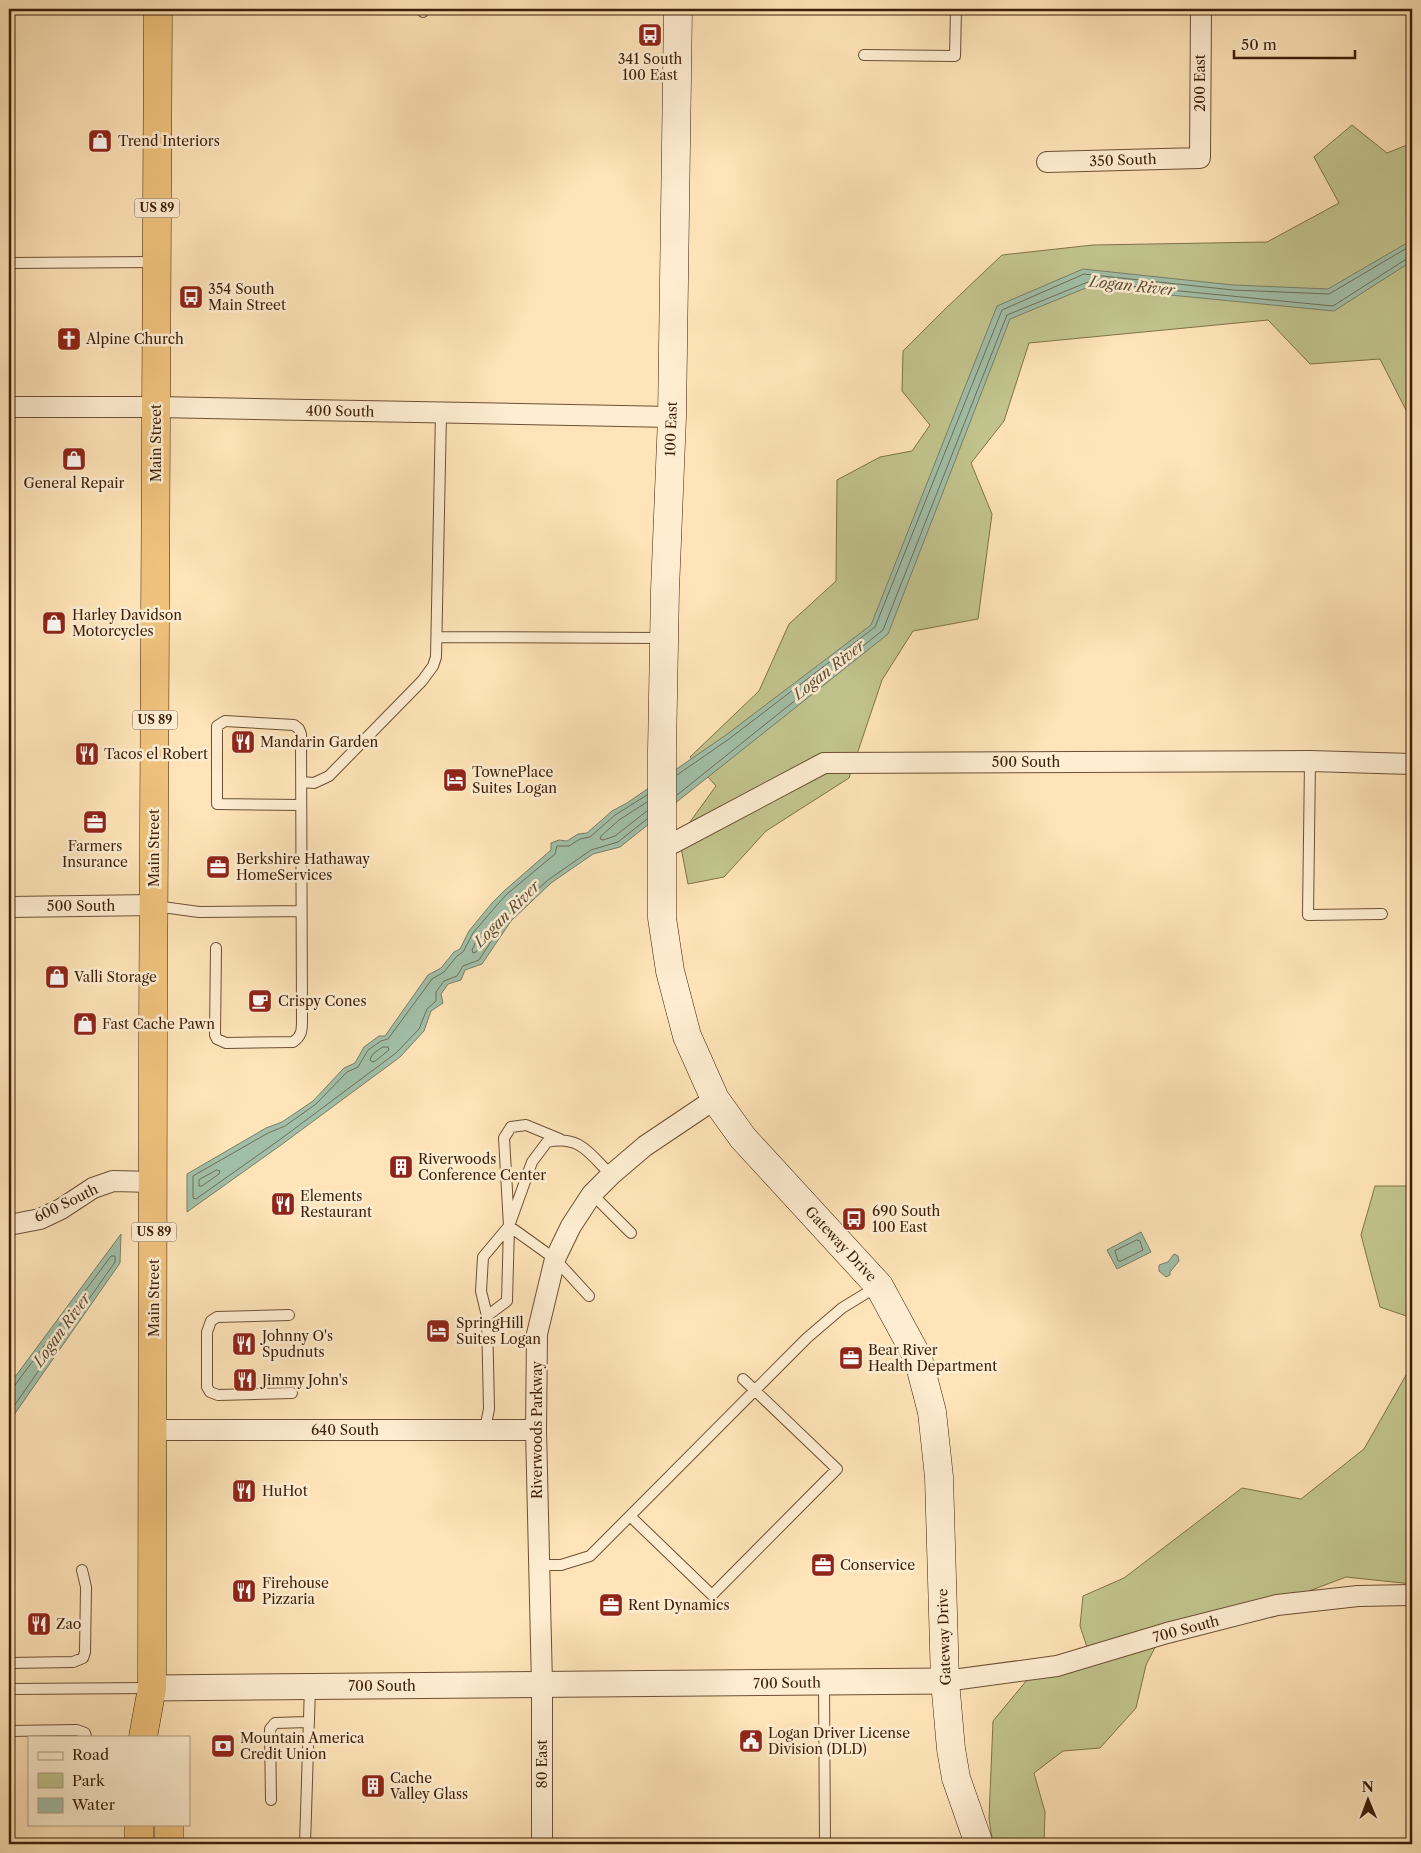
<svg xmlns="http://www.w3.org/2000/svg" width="1421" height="1853" font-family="'Libre Caslon Text',serif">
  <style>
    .green { fill: #c2c48e; stroke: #80724b }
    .water { fill: #a1bfa8; stroke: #797f68 }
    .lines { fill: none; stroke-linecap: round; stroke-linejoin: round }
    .shore { stroke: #6f6f58; stroke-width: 1 }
    .service-casing { stroke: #6d5034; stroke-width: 12 }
    .minor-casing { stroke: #6d5034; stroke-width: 22 }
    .tertiary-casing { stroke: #6d5034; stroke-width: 27 }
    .secondary-casing { stroke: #3d1f08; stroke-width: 29 }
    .trunk-casing { stroke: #3d1f08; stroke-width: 29 }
    .service { stroke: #feedd1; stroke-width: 10 }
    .minor { stroke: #feedd1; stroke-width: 20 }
    .tertiary { stroke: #feedd1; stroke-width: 25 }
    .secondary { stroke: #feedd1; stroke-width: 28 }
    .trunk { stroke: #efc27c; stroke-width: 28 }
    .labels { text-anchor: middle; stroke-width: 5; stroke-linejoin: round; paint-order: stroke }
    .shield { fill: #feedd1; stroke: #775d44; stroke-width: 1 }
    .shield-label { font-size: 12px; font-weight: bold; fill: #3d1f08 }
    .poi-label { font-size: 14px; fill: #3d1f08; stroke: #feedd1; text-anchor: start }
    .street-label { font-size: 14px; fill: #3d1f08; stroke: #feedd1 }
    .water-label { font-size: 15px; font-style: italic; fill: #5b4f38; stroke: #feedd1 }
  </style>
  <rect width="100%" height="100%" fill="#fee4b8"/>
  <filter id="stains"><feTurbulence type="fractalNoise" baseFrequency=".004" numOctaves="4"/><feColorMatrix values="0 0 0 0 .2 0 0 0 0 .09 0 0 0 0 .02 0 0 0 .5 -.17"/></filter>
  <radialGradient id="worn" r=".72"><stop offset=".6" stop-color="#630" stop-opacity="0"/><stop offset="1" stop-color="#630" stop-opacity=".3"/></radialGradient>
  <!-- green -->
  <path class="green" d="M1352 125 1387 153 1412 143V415L1408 414 1380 359 1310 364 1268 320 1029 343 1004 421 971 463 992 514 978 619 913 631 882 680 849 778 766 831 724 877 688 884 679 837 716 786 690 757 759 691 789 624 836 581 837 480 880 457 912 451 930 425 902 391 903 351 943 311 1002 255 1093 245 1267 242 1339 203 1314 157Z
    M1375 1186H1412V1318L1380 1307 1361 1235Z
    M1412 1355V1584L1346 1577 1246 1615 1167 1624 1146 1665 1136 1708 1100 1748 1063 1751 1034 1773 1045 1812 1044 1844H993L989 1819 993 1721 1032 1674 1089 1653 1080 1626 1083 1596 1124 1578 1242 1488 1301 1499 1364 1449 1409 1370Z"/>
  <!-- water -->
  <path class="water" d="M1412 240V261L1334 311 1088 287 1010 319 888 634 620 847 593 854 551 883 511 921 482 964 465 970 461 980 448 984 441 994 443 1003 431 1011 424 1031 400 1057 281 1145 187 1212V1174L266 1128 282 1122 313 1101 344 1068 355 1063 364 1047 379 1036H385L428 975 441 968 454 952 460 949 469 931 492 903 504 891 551 850V843L559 840 567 841 578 834 587 833 612 811 627 803 726 735 871 625 997 306 1083 269 1233 285 1328 289Z
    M1141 1232 1151 1252 1117 1269 1107 1250Z
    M121 1234 120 1263 9 1422V1385Z
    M1174 1254 1178 1256 1179 1261 1170 1272V1275L1166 1277 1159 1271V1265L1168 1262Z"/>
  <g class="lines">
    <!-- shore -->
    <path class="shore" d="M677 775 729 739 875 627 1002 310 1084 274 1233 290 1329 294 1412 245
      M647 795 615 815 590 837 580 839 569 846H557L555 854 507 894 496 906 473 933 463 952 457 956 444 972 432 979 388 1039 381 1041 368 1050 358 1067 347 1072 316 1104 285 1126 268 1133 193 1176V1198L196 1199 278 1141 396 1053 419 1029 427 1009 436 1001V992L444 981 457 976 463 966 479 960 507 917 548 880 591 850 618 842 647 819
      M677 795 883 630 1007 315 1088 282 1333 306 1408 258 1412 257
      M647 802 619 820 601 836 600 839 603 840 615 836 647 811
      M486 929 489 930V933L476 952 473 953 472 950 478 937Z
      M383 1047H388L389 1050 374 1062 371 1061 370 1059 373 1054Z
      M217 1170 220 1171 219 1174 202 1186H199V1180Z
      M1137 1240 1140 1241 1143 1250 1121 1261H1118L1115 1251Z
      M9 1387 15 1385 111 1256H115V1262L9 1413"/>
    <defs>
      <path id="service" d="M423 9V12
        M864 55 955 56 956 9
        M9 263 156 262
        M437 637 663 638
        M1310 761 1308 915 1382 914
        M302 782 314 783 329 776 422 681 433 666 436 657 441 413
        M155 906 199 912 301 911
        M216 948 215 1035 217 1039 226 1043 293 1042C302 1036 302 1030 302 1020L301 734 299 729 294 725 225 721 217 726V804L301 805
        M592 1194 631 1233
        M509 1226 555 1259 589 1296
        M289 1315 217 1317 211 1321 207 1332V1387L210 1392 218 1395 292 1393
        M487 1316 481 1291 483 1257 509 1226 504 1138 511 1127 526 1125 560 1139
        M485 1429 489 1409 487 1316 507 1301 509 1226 532 1162 547 1142C580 1135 589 1153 611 1175
        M630 1516 712 1595 837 1469 743 1379
        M538 1565H561L590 1556 807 1338 842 1308 878 1286
        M9 1663 73 1662 83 1658 85 1652 86 1587 82 1570
        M824 1682 825 1844
        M9 1689 151 1688
        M9 1731 77 1730 85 1733 86 1737
        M271 1800 270 1729 275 1723 308 1722
        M305 1844 310 1687"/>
      <path id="minor" d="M1047 162 1200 158 1201 9
        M9 407H157L672 417
        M662 849 824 763 1310 761 1412 764
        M9 907 154 905
        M9 1225 40 1219 61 1209 93 1188 113 1181 154 1182
        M154 1430H536
        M945 1681 1057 1666 1167 1633 1277 1605 1358 1596 1412 1595
        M542 1844V1685L536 1430 537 1334 555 1259 571 1226 592 1194 611 1175 645 1146 715 1099"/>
      <path id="tertiary" d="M152 1688 945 1681"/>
      <path id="secondary" d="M678 9 672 417 665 590 662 751V918L670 971 687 1036 715 1099 743 1138 879 1286 918 1358 932 1412 939 1477 945 1681 951 1749 956 1778 979 1844"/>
      <path id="trunk" d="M143 1737 152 1688 153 1033 158 9
        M139 1824V1844
        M169 1844V1824"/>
    </defs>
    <!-- service casing -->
    <use href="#service" class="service-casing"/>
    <!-- minor casing -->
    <use href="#minor" class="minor-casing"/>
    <!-- tertiary casing -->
    <use href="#tertiary" class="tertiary-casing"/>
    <!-- secondary casing -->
    <use href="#secondary" class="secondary-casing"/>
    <!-- trunk casing -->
    <use href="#trunk" class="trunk-casing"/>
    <!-- service -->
    <use href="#service" class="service"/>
    <!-- minor -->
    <use href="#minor" class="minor"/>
    <!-- tertiary -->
    <use href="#tertiary" class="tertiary"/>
    <!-- secondary -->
    <use href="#secondary" class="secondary"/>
    <!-- trunk -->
    <use href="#trunk" class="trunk"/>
  </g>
  <!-- icons -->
  <defs>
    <symbol id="bus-square" viewBox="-11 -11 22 22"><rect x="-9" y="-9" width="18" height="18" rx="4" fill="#8f2418" stroke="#feedd1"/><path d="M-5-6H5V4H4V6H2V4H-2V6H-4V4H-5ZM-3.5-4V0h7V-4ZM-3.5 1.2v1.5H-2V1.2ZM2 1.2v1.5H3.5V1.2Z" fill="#fff"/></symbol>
    <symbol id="shop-square" viewBox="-11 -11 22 22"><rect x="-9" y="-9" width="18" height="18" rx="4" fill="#8f2418" stroke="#feedd1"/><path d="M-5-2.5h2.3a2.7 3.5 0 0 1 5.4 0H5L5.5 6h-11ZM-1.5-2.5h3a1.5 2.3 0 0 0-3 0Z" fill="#fff"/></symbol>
    <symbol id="church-square" viewBox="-11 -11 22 22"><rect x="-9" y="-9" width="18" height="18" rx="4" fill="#8f2418" stroke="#feedd1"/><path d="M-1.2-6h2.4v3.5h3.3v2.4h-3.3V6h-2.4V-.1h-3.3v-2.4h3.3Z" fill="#fff"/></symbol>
    <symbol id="restaurant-square" viewBox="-11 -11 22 22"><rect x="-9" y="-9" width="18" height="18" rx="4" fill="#8f2418" stroke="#feedd1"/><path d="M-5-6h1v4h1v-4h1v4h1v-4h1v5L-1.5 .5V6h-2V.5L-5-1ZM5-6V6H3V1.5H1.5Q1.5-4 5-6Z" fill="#fff"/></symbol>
    <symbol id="hotel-square" viewBox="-11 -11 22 22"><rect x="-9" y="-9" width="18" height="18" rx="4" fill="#8f2418" stroke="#feedd1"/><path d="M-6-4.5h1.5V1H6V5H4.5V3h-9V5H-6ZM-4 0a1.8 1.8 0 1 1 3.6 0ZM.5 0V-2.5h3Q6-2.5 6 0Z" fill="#fff"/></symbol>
    <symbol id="office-square" viewBox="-11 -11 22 22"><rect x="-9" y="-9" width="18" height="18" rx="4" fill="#8f2418" stroke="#feedd1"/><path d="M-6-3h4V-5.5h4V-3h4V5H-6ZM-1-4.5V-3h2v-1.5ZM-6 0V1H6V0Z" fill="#fff"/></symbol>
    <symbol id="cafe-square" viewBox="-11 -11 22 22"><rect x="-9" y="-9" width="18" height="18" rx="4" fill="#8f2418" stroke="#feedd1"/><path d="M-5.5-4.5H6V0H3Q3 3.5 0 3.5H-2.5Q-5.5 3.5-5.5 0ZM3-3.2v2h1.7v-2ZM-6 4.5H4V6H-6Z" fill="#fff"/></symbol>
    <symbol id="building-square" viewBox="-11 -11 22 22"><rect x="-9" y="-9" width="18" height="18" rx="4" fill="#8f2418" stroke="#feedd1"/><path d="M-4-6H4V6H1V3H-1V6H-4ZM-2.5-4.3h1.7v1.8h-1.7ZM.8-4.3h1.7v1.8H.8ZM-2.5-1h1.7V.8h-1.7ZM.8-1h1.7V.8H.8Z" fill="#fff"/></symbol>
    <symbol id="civic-square" viewBox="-11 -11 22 22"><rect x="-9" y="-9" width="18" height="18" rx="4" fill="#8f2418" stroke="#feedd1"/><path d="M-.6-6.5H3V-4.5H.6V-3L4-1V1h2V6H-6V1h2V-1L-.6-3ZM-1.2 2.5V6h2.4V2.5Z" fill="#fff"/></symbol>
    <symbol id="bank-square" viewBox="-11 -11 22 22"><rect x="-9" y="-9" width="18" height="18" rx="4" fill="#8f2418" stroke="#feedd1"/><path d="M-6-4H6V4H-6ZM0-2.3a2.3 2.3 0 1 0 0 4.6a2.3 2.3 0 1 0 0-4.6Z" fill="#fff"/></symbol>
  </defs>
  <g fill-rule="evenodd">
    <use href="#bus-square" x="636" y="21" width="28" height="28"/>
    <use href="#shop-square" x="86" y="127" width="28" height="28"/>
    <use href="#bus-square" x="177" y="283" width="28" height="28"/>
    <use href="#church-square" x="55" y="325" width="28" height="28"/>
    <use href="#shop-square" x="60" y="445" width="28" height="28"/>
    <use href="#shop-square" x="40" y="609" width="28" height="28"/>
    <use href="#restaurant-square" x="229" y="728" width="28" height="28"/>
    <use href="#restaurant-square" x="73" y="740" width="28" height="28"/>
    <use href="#hotel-square" x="441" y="766" width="28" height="28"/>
    <use href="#office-square" x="81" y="808" width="28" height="28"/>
    <use href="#office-square" x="204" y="853" width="28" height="28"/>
    <use href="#shop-square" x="43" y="963" width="28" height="28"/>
    <use href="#cafe-square" x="246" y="987" width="28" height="28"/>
    <use href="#shop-square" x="71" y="1010" width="28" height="28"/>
    <use href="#building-square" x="387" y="1153" width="28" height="28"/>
    <use href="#restaurant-square" x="269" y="1190" width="28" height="28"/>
    <use href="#bus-square" x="840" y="1205" width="28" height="28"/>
    <use href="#hotel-square" x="424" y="1317" width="28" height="28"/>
    <use href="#restaurant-square" x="230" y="1330" width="28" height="28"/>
    <use href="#office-square" x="837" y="1344" width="28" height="28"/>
    <use href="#restaurant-square" x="231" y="1366" width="28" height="28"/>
    <use href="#restaurant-square" x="230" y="1477" width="28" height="28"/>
    <use href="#office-square" x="809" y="1551" width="28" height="28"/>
    <use href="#restaurant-square" x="230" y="1577" width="28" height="28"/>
    <use href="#office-square" x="597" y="1591" width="28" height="28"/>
    <use href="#restaurant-square" x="25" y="1610" width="28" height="28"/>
    <use href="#civic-square" x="737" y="1727" width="28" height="28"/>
    <use href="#bank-square" x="209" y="1732" width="28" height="28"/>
    <use href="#building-square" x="359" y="1772" width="28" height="28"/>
  </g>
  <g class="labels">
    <!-- shield labels -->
    <g class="shield">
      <rect x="134.5" y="198.5" width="45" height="19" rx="4"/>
      <rect x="132.5" y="710.5" width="45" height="19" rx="4"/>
      <rect x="131.5" y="1222.5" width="45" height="19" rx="4"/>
    </g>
    <g class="shield-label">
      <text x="157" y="212">US 89</text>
      <text x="155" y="724">US 89</text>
      <text x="154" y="1236">US 89</text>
    </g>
    <!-- poi labels -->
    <g class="poi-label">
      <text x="650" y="64" text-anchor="middle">341 South<tspan x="650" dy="16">100 East</tspan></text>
      <text x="118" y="146">Trend Interiors</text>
      <text x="208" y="294">354 South<tspan x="208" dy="16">Main Street</tspan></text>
      <text x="86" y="344">Alpine Church</text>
      <text x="74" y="488" text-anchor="middle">General Repair</text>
      <text x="72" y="620">Harley Davidson<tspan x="72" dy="16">Motorcycles</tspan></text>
      <text x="260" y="747">Mandarin Garden</text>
      <text x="104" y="759">Tacos el Robert</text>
      <text x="472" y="777">TownePlace<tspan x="472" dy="16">Suites Logan</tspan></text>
      <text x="95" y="851" text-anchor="middle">Farmers<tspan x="95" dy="16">Insurance</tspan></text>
      <text x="236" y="864">Berkshire Hathaway<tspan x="236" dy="16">HomeServices</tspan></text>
      <text x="74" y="982">Valli Storage</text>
      <text x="278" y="1006">Crispy Cones</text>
      <text x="102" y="1029">Fast Cache Pawn</text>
      <text x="418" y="1164">Riverwoods<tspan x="418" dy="16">Conference Center</tspan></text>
      <text x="300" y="1201">Elements<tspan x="300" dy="16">Restaurant</tspan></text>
      <text x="872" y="1216">690 South<tspan x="872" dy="16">100 East</tspan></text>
      <text x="456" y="1328">SpringHill<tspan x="456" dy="16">Suites Logan</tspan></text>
      <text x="262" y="1341">Johnny O's<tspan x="262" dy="16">Spudnuts</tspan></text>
      <text x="868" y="1355">Bear River<tspan x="868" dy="16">Health Department</tspan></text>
      <text x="262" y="1385">Jimmy John's</text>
      <text x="262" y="1496">HuHot</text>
      <text x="840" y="1570">Conservice</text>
      <text x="262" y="1588">Firehouse<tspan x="262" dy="16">Pizzaria</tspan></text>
      <text x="628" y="1610">Rent Dynamics</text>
      <text x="56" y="1629">Zao</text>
      <text x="768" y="1738">Logan Driver License<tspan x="768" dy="16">Division (DLD)</tspan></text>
      <text x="240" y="1743">Mountain America<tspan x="240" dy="16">Credit Union</tspan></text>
      <text x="390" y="1783">Cache<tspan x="390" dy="16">Valley Glass</tspan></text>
    </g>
    <!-- street labels -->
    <g class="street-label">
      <text transform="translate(1200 83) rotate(-90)" y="5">200 East</text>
      <text transform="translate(1123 160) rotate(-2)" y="5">350 South</text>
      <text transform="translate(340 411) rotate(1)" y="5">400 South</text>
      <text transform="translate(671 429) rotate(-88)" y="5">100 East</text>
      <text transform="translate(156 443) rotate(-90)" y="5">Main Street</text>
      <text x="1026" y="767">500 South</text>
      <text transform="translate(154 848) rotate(-90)" y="5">Main Street</text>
      <text x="81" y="911">500 South</text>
      <text transform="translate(66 1203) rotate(-26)" y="5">600 South</text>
      <text transform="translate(841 1244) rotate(47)" y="5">Gateway Drive</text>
      <text transform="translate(154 1298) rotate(-90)" y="5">Main Street</text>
      <text x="345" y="1435">640 South</text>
      <text transform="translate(537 1430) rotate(-90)" y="5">Riverwoods Parkway</text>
      <text transform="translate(1186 1629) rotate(-15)" y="5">700 South</text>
      <text transform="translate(944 1637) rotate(-92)" y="5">Gateway Drive</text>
      <text transform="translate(787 1683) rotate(-1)" y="5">700 South</text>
      <text x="382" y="1691">700 South</text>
      <text transform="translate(542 1764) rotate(-90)" y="5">80 East</text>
    </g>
    <!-- water labels -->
    <g class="water-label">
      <text transform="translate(1132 286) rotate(6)" y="5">Logan River</text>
      <text transform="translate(829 670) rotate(-38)" y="5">Logan River</text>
      <text transform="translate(507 914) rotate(-45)" y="5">Logan River</text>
      <text transform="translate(62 1330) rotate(-54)" y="5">Logan River</text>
    </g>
  </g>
  <!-- margin -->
  <rect width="1421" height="1853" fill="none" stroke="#fee4b8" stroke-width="30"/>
  <rect x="10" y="10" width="1401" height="1833" fill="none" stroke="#3d1f08" stroke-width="2.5"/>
  <rect x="15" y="15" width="1391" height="1823" fill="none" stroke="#3d1f08"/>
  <!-- legend -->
  <rect x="28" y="1736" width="162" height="90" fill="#feedd1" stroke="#b19b81"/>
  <rect x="38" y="1752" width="25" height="8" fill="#feedd1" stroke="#b19b81"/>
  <text x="72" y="1760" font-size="15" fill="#3d1f08">Road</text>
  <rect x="38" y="1773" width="25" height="15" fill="#c2c48e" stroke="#b19b81"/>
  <text x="72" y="1786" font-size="15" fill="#3d1f08">Park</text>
  <rect x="38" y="1798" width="25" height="15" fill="#a1bfa8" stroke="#b19b81"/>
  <text x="72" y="1810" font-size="15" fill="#3d1f08">Water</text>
  <!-- north arrow -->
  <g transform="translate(1368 1800) rotate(359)" stroke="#feedd1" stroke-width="4" paint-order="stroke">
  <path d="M0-4L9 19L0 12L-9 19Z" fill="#3d1f08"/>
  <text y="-8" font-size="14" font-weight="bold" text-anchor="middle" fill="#3d1f08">N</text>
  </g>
  <!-- scale -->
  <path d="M1234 50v8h121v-8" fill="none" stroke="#3d1f08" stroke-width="2.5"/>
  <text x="1241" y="50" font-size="15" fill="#3d1f08" stroke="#feedd1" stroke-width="4" paint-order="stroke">50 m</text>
  <rect width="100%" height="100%" filter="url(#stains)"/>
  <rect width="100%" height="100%" fill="url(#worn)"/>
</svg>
